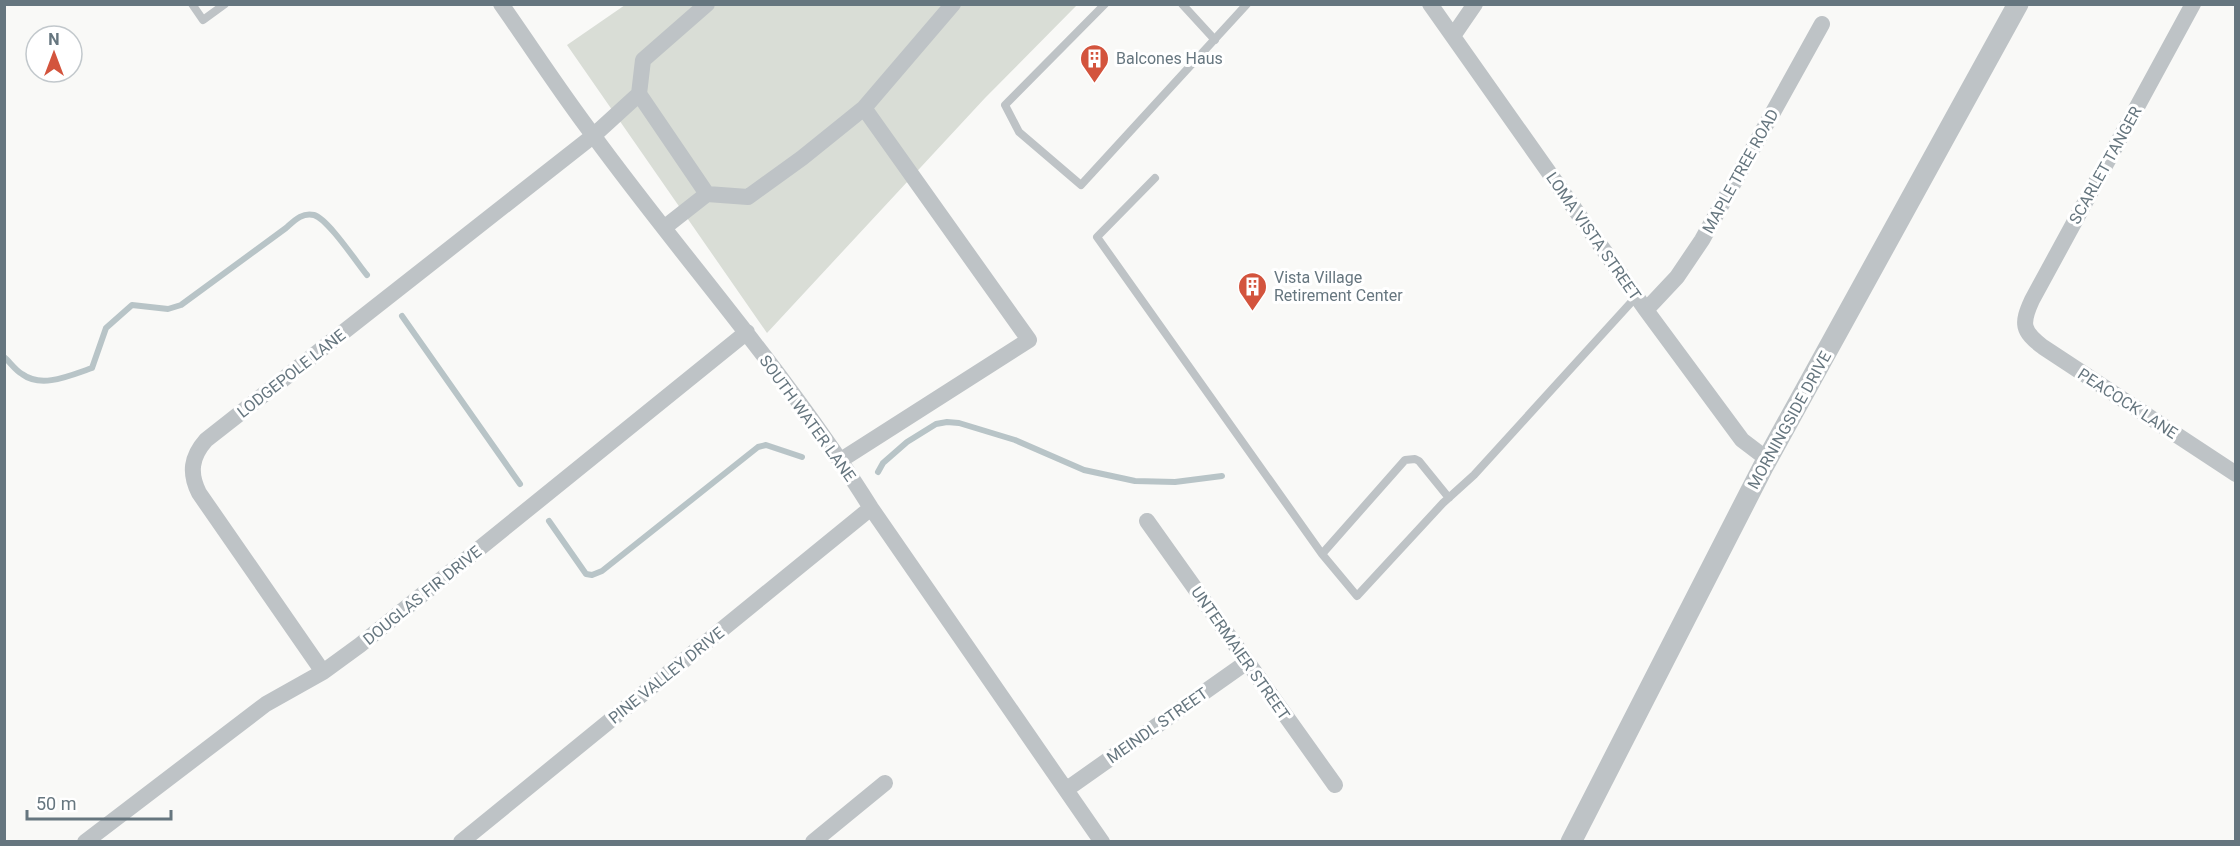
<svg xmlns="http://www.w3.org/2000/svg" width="2240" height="846" font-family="Roboto,sans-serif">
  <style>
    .green { fill: #d9ddd6 }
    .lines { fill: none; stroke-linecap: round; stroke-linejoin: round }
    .stream { stroke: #b8c4c7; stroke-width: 6 }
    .service { stroke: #bec3c6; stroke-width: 8 }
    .minor { stroke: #bec3c6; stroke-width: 16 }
    .tertiary { stroke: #bec3c6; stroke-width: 21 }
    .labels { text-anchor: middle; stroke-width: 6; stroke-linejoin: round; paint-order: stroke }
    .poi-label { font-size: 16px; fill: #66767f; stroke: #fff; text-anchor: start }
    .street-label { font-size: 16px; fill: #66767f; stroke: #fff }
  </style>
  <rect width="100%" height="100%" fill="#f9f9f7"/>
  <!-- green -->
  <path class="green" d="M625 5H1077L985 98 767 333 567 45Z"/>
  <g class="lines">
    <!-- stream -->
    <path class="stream" d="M402 316 520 484
      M4 357C10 362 15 370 22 374 42 389 71 375 92 368L106 328 132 305 168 309 181 305 286 228C294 221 302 212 314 215 328 219 357 263 367 275
      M878 472 883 463 907 442 936 424 947 422 959 423 1015 440 1084 470 1135 481 1175 482 1222 476
      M549 521 586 574 592 575 602 571 758 447 766 445 802 457"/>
    <!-- service -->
    <path class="service" d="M192 4 203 20 225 4
      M1105 4 1005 105 1019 132 1081 185 1247 4
      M1182 4 1215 40
      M1155 178 1097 237 1322 554 1357 596 1443 503 1474 475 1636 297
      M1322 554 1405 460 1415 459 1419 461 1449 498"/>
    <!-- minor -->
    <path class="minor" d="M501 4C532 48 561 93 593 135 685 261 789 376 871 508L1102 842
      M1430 4 1646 310 1742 440 1767 459
      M2193 4 2032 300C2021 324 2022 331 2043 347L2236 474
      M1453 36 1475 4
      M639 94 707 194
      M665 227 707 194 748 197 802 158 864 108 953 4
      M1646 310 1677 277 1702 240 1822 24
      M841 460 1029 340 864 108
      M1147 521 1335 785
      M323 672 199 493C189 473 191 457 206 440L593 136 639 94 643 60 707 4
      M1067 789 1247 662
      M85 842 266 704 323 672 360 645 747 332
      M461 842 871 508
      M813 842 885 783"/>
    <!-- tertiary -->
    <path class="tertiary" d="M1571 842 1763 467 2018 4"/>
  </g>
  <!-- icons -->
  <defs>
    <symbol id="building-pin" viewBox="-11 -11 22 30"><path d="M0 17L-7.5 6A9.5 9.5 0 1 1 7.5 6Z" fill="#d3543d" stroke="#fff"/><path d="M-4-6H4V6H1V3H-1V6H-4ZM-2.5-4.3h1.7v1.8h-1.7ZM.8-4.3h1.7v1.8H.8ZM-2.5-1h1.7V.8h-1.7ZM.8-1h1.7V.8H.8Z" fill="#fff"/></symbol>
  </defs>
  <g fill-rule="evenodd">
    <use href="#building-pin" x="1078" y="42" width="33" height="45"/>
    <use href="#building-pin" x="1236" y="270" width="33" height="45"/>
  </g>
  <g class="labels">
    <!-- poi labels -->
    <g class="poi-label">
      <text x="1116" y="64">Balcones Haus</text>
      <text x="1274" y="283">Vista Village<tspan x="1274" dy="18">Retirement Center</tspan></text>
    </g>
    <!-- street labels -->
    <g class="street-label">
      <text transform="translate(2105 165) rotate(-61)" y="6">SCARLET TANGER</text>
      <text transform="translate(1740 171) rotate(-61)" y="6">MAPLE TREE ROAD</text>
      <text transform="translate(1594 236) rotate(55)" y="6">LOMA VISTA STREET</text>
      <text transform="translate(291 373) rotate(-38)" y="6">LODGEPOLE LANE</text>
      <text transform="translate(2128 403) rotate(33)" y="6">PEACOCK LANE</text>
      <text transform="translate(808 418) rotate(54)" y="6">SOUTH WATER LANE</text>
      <text transform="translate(1789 420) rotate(-61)" y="6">MORNINGSIDE DRIVE</text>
      <text transform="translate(422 595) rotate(-39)" y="6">DOUGLAS FIR DRIVE</text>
      <text transform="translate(1241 653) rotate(55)" y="6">UNTERMAIER STREET</text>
      <text transform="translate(666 675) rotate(-39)" y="6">PINE VALLEY DRIVE</text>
      <text transform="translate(1157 725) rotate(-35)" y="6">MEINDL STREET</text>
    </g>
  </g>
  <!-- border -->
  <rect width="2240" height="846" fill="none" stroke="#66767f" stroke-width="12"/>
  <!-- north arrow -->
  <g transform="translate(54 54)"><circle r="28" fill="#ffffff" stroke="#c2c8cc" stroke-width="1.5"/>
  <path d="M0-4.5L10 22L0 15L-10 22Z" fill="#d3543d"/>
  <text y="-9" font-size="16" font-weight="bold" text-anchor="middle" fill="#66767f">N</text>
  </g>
  <!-- scale -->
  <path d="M27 810v9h144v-9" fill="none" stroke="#66767f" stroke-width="3"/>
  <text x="36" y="810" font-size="18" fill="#66767f" stroke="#ffffff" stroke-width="4.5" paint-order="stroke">50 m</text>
</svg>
